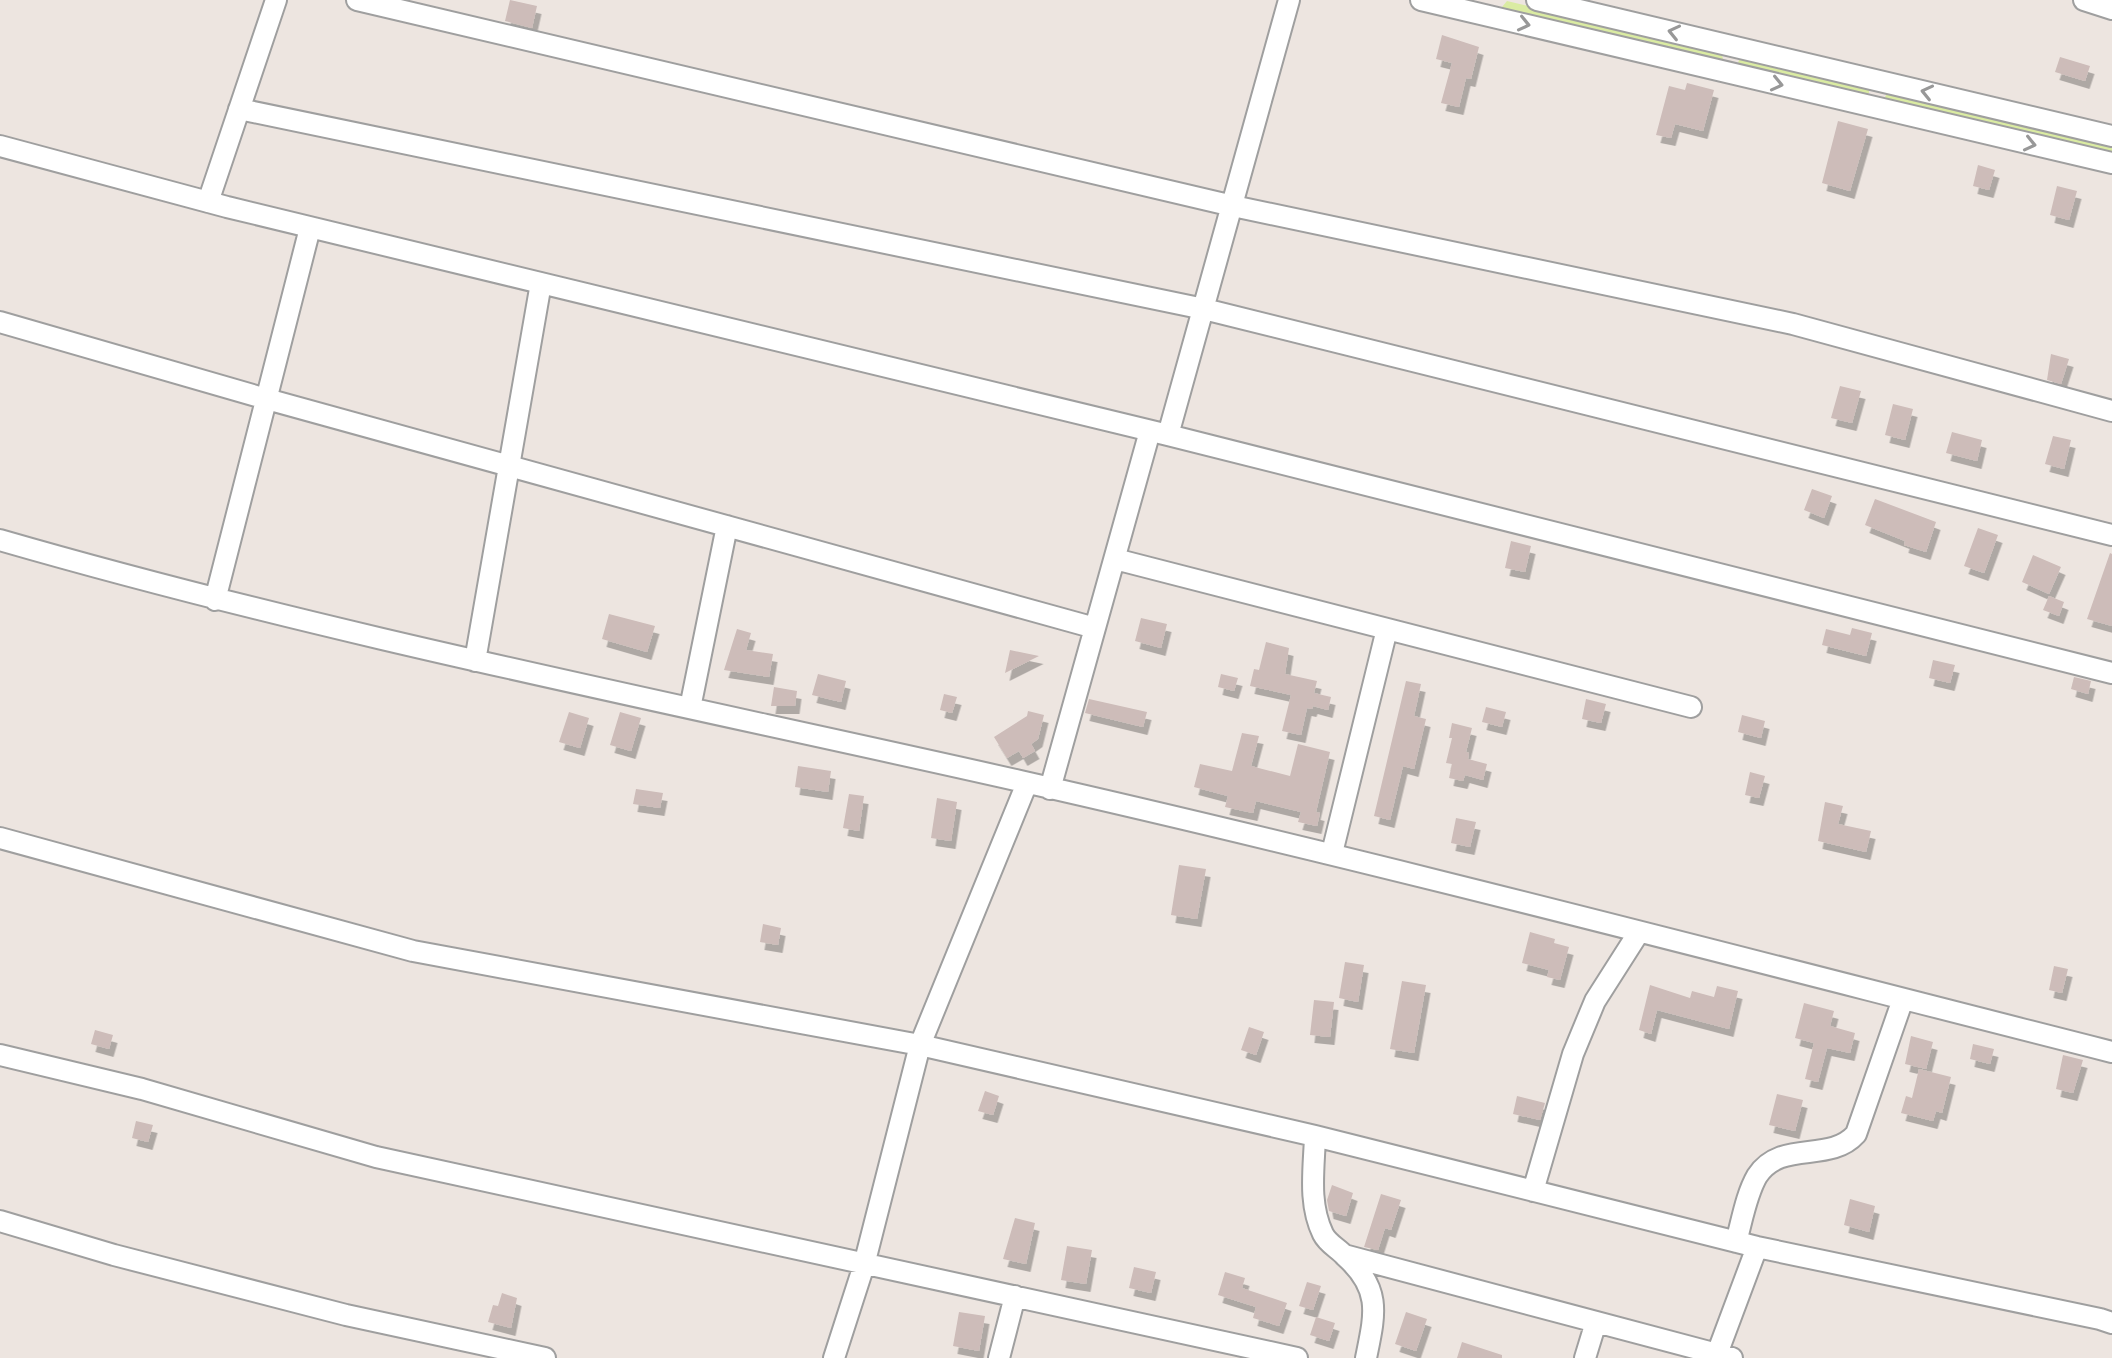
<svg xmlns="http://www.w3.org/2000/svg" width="2112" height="1358" font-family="Roboto,sans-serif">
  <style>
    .grass { fill: #daeba2 }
    .building { fill: #cdbcb9; filter: url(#shadow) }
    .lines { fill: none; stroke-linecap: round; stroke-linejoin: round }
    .minor-casing { stroke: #9f9f9f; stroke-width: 24 }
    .minor { stroke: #fff; stroke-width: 20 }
    .oneway { stroke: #989898 }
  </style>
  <defs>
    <filter id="shadow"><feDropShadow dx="4.5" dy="8" stdDeviation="0" flood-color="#0004"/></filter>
  </defs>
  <rect width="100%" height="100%" fill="#ede5e0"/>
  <!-- grass -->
  <path class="grass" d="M1507 1 1721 52 1723 59 1719 61 1506 10 1502 7Z
    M1740 57 1869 88V93L1865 95 1741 66 1738 63Z
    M1888 92 2112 144V153L1888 100 1885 97Z"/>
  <!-- building -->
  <path class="building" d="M510 0 537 6 532 28 505 21Z
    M1442 35 1479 47 1471 79 1466 78 1459 107 1441 103 1452 63 1436 59Z
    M2060 57 2090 66 2085 81 2055 72Z
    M1687 83 1714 90 1703 131 1675 124 1671 138 1656 135 1669 86 1685 90Z
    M1838 121 1868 129 1850 191 1822 183Z
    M1978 165 1995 170 1989 190 1973 186Z
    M2057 186 2077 191 2069 220 2050 215Z
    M2051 354 2069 359 2061 384 2047 380Z
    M1840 386 1861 391 1852 423 1831 418Z
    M1893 404 1913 409 1905 440 1885 435Z
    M1952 432 1982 440 1977 461 1946 453Z
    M2053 436 2071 440 2064 469 2045 464Z
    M1812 489 1832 496 1824 518 1804 510Z
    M1875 499 1936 522 1926 552 1904 545 1905 541 1865 525Z
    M1978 528 1998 535 1984 573 1964 566Z
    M1511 541 1531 546 1525 572 1505 568Z
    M2110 553 2112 554V626L2087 619Z
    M2033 555 2061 567 2049 594 2022 582Z
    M2049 596 2064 602 2059 616 2043 610Z
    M609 614 655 626 647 652 602 639Z
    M1141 618 1167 624 1161 648 1135 641Z
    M1852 628 1872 633 1866 656 1822 645 1826 629 1850 635Z
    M737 629 751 633 746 650 773 654 769 677 724 670Z
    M1266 642 1289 648 1285 674 1317 681 1314 693 1331 697 1328 710 1313 706 1312 709 1307 708 1301 735 1282 731 1291 695 1250 686 1254 669 1259 670Z
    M1010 650 1039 656 1005 673Z
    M1933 660 1955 665 1950 683 1929 678Z
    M818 674 846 681 841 702 812 695Z
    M1221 674 1238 678 1234 691 1218 687Z
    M2074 677 2091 681 2088 694 2071 689Z
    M1406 681 1421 684 1414 716 1426 719 1414 769 1403 766 1390 820 1374 816Z
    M774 687 797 691 795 706H771Z
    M944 694 957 697 952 713 940 710Z
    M1089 699 1147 712 1143 727 1085 713Z
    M1586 699 1606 704 1601 723 1582 719Z
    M1486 707 1506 712 1502 727 1482 722Z
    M1028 711 1044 715 1038 739 1031 744 1035 751 1023 758 1019 751 1007 758 994 737 1027 716Z
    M569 712 589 718 580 748 559 742Z
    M620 712 641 718 631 751 610 745Z
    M1742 715 1765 721 1761 738 1738 732Z
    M1452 723 1472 728 1466 752 1469 753 1468 759 1487 764 1483 780 1465 775 1463 781 1449 778 1452 764 1446 763 1452 738H1449Z
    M1242 733 1259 736 1251 766 1290 776 1298 744 1330 752 1316 812 1320 813 1317 826 1298 822 1301 812 1256 801 1253 813 1225 807 1228 796 1194 787 1200 764 1232 771Z
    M798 766 831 771 828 792 795 787Z
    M1750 772 1765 776 1759 798 1745 795Z
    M636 789 663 793 660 808 633 804Z
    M849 794 864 796 859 831 843 828Z
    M937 798 957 802 951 841 931 838Z
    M1825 802 1843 806 1838 824 1871 831 1866 852 1818 841Z
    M1456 818 1476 822 1470 847 1451 843Z
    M1179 865 1206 869 1197 919 1171 915Z
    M763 924 781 928 778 945 760 942Z
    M1530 932 1555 939 1554 943 1569 947 1560 980 1547 977 1549 970 1522 963Z
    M1345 962 1364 965 1358 1002 1339 998Z
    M2054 966 2068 969 2062 993 2049 990Z
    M1402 981 1426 985 1414 1053 1390 1049Z
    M1650 985 1690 998 1692 991 1714 997 1717 986 1738 991 1729 1029 1657 1010 1651 1034 1639 1030Z
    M1314 1000 1334 1002 1330 1037 1310 1035Z
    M1804 1003 1834 1011 1830 1026 1855 1033 1850 1053 1827 1048 1818 1082 1805 1079 1814 1043 1795 1038Z
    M1249 1027 1264 1032 1256 1055 1241 1050Z
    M95 1030 113 1035 109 1049 91 1044Z
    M1911 1036 1933 1042 1926 1069 1905 1064Z
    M1973 1044 1994 1049 1990 1064 1970 1059Z
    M2063 1055 2083 1060 2073 1093 2056 1089Z
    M1919 1069 1951 1077 1942 1113 1936 1111 1933 1121 1901 1113 1906 1096 1912 1098Z
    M985 1091 999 1096 993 1115 978 1111Z
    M1777 1094 1803 1100 1795 1131 1769 1125Z
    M1517 1096 1545 1103 1540 1120 1513 1114Z
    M136 1121 153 1125 148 1142 132 1138Z
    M1332 1185 1353 1193 1346 1216 1329 1211 1327 1200Z
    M1381 1194 1401 1200 1391 1230 1385 1228 1378 1250 1364 1247Z
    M1850 1199 1875 1206 1869 1232 1844 1225Z
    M1015 1218 1035 1223 1026 1264 1003 1259Z
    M1067 1246 1092 1250 1086 1284 1061 1280Z
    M1134 1267 1156 1272 1151 1293 1129 1288Z
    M1225 1272 1245 1278 1242 1288 1287 1303 1279 1326 1253 1318 1256 1307 1218 1295Z
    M1307 1282 1321 1286 1313 1310 1299 1306Z
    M502 1293 517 1298 511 1328 488 1322 493 1305 498 1306Z
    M959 1312 985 1316 979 1351 953 1346Z
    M1406 1312 1427 1319 1416 1351 1395 1344Z
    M1316 1317 1335 1323 1329 1341 1310 1335Z
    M1462 1342 1502 1355V1358H1457Z"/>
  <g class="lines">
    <defs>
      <path id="minor" d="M357 0 1233 206 1793 324 2112 411
        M1421 0 2112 163
        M1537 0 2112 136
        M2084 0 2112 9
        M239 109 1204 309 2112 535
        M0 146 227 207 1168 435 2112 673
        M208 202 276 0
        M0 322 256 396 1095 628
        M1168 435 1289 0
        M0 540C336 637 679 704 1020 781 1386 864 1749 960 2112 1052
        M1115 559 1691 707
        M215 600 310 228
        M475 661 541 283
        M690 708 727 526
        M1050 789 1150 431
        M0 838 413 951 920 1045 1315 1136 1757 1247 2100 1319 2112 1323
        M1332 853 1387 629
        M0 1055 142 1089 376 1157 1297 1358
        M1315 1136C1314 1169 1308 1203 1323 1234 1328 1244 1338 1248 1345 1256 1382 1289 1375 1314 1366 1358
        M1533 1191 1573 1054 1595 1001 1639 932
        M0 1221 114 1255 346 1315 545 1358
        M1736 1242C1742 1221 1746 1195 1757 1176 1781 1139 1829 1164 1856 1134L1903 999
        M1344 1255 1732 1358
        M1717 1354 1757 1247
        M834 1358 864 1265 920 1045 1027 783
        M999 1358 1015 1296
        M1585 1358 1596 1322"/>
    </defs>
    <!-- minor casing -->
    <use href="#minor" class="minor-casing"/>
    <!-- minor -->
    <use href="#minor" class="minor"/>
  </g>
  <!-- one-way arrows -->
  <defs><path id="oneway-chevron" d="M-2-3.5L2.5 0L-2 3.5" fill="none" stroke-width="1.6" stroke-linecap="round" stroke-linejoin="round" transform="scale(2)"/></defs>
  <g class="oneway">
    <use href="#oneway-chevron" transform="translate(1524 24) rotate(13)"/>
    <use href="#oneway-chevron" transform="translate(1674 32) rotate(-167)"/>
    <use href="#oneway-chevron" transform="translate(1777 84) rotate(13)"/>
    <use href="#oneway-chevron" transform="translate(1927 92) rotate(-167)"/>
    <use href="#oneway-chevron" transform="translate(2030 144) rotate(13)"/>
  </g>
</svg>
